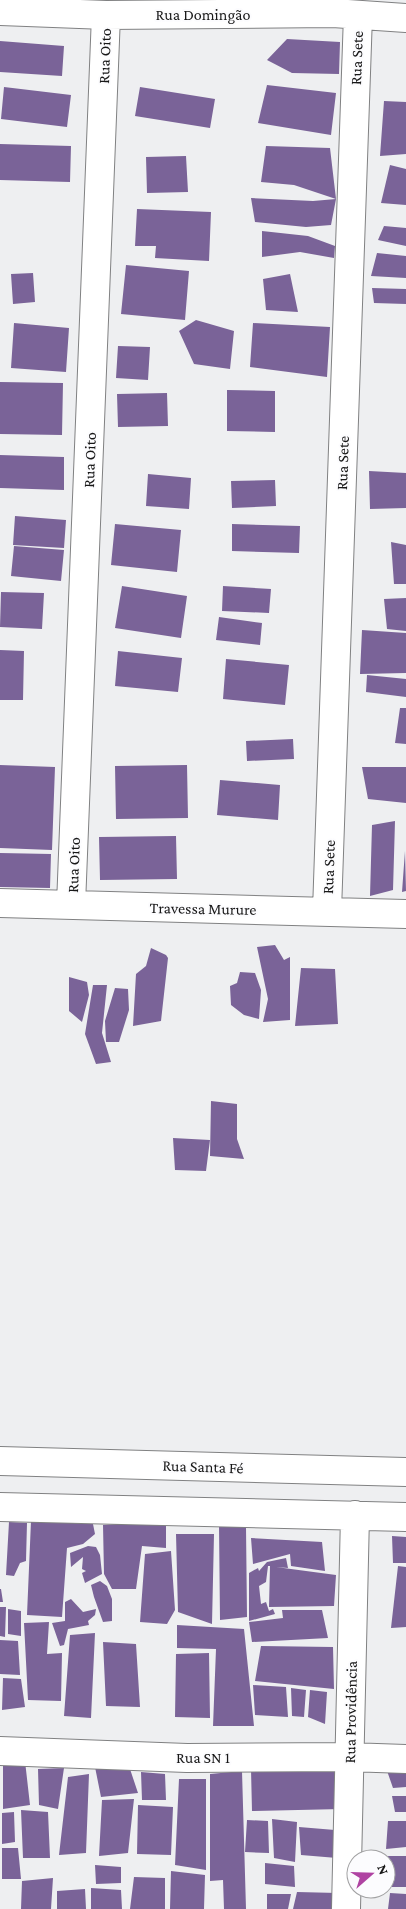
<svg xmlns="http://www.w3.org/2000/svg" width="406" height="1909" font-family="'Crimson Pro',serif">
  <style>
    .building { fill: #7a6398 }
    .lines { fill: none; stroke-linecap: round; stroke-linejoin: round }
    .minor-casing { stroke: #808182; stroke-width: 30 }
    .minor { stroke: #fff; stroke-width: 28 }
    .labels { text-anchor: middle; stroke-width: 4; stroke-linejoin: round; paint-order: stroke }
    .street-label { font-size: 16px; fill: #181818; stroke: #fcfcfe }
  </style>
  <rect width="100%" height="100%" fill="#eeeff1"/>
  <!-- building -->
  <path class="building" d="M287 39 340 42 339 74 292 73 267 60Z
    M0 41 64 46 62 76 0 72Z
    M267 85 336 93 331 135 258 123Z
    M4 87 71 95 67 127 1 119Z
    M140 87 215 99 210 128 135 116Z
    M384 101 406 102V154L380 156Z
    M0 144 71 146 70 182 0 180Z
    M266 146 330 148 336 199 294 185 261 182Z
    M186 156 188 192 147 193 146 157Z
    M390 165 406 169V205L381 203Z
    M251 198 313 201 336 199 331 225 306 227 255 222Z
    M137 209 211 212 209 261 155 258 156 246H135Z
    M384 226 406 228V246L378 240Z
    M262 231 308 236 335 246 334 258 300 252 262 257Z
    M377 253 406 256V278L371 276Z
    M126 265 189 271 185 320 121 314Z
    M33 273 35 302 13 304 11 274Z
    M290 274 298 312 266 310 263 279Z
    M372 288 406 289V304L374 303Z
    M196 320 234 331 230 369 194 364 179 331Z
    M14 323 69 328 66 372 11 368Z
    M253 323 330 327 327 377 250 367Z
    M118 346 150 347 148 380 116 378Z
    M0 382 63 383 62 435 0 434Z
    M227 390 275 391V432L227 431Z
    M167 393 168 426 118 427 117 394Z
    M0 455 64 457V490L0 488Z
    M369 471 406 473V508L370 509Z
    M148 474 191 478 189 509 146 506Z
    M275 480 276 506 232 508 231 481Z
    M15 516 66 520 64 548 13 545Z
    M115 524 181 530 177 572 111 565Z
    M232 524 300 526 299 553 232 551Z
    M391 542 406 545V584H394Z
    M14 546 64 550 61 581 11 576Z
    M122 586 187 596 181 638 115 628Z
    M223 586 271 589 269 613 222 611Z
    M1 592 44 593 42 629 0 627Z
    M406 598V631L387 629 384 599Z
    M219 617 262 623 260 645 216 640Z
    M362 630 406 633V673L360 674Z
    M0 650 24 651 23 700H0Z
    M118 651 182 658 178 692 115 686Z
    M226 659 289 665 285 705 223 699Z
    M367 675 406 679V697L366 692Z
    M400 708H406V744L395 743Z
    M293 739 294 759 247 761 246 741Z
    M0 765 55 767 52 850 0 848Z
    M187 765 188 818 116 819 115 766Z
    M362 767H406V803L368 799Z
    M220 780 280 785 278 820 217 815Z
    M395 821 393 890 370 896 372 825Z
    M176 836 177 879 100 880 99 837Z
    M405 851 406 891 402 892Z
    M0 853 51 854 50 888 0 887Z
    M275 945 284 960 290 957V1020L263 1022 268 999 257 947Z
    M151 948 166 955 168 958 161 1021 133 1026 136 974 146 966Z
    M301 968 335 969 338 1024 295 1026Z
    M240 972 255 973 261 990 259 1019 244 1015 231 1005 230 986 237 983Z
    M69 977 87 982 89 995 82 1022 69 1011Z
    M93 985H107L102 1033 111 1062 96 1064 85 1034Z
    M115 988 128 989 129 1010 119 1042H106L105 1021Z
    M211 1101 237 1104V1139L244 1159 210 1156Z
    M173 1138 210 1140 206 1171 175 1170Z
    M31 1521 93 1524 95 1534 83 1544 67 1548 62 1617 27 1615Z
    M9 1522 27 1523 26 1561 20 1563 14 1576 6 1575Z
    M132 1523 166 1525V1548L142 1546 136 1589H112L104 1574 103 1525Z
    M219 1525 246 1527 247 1617 220 1620Z
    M176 1534H214L212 1624 178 1612Z
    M392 1536 406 1537V1563H393Z
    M251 1538 322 1542 325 1571 291 1566 290 1554 253 1564Z
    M88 1546 96 1547 100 1555 102 1574 85 1583 82 1573 86 1571 82 1569 83 1557 71 1567 70 1553Z
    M171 1551 175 1610 167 1624 140 1622 145 1554Z
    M286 1558 288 1568 276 1567 336 1575 334 1606 269 1607 270 1566H268L266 1582 259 1586 261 1604 266 1602 269 1611 273 1609 275 1614 249 1621V1573L258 1568 259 1571 267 1562Z
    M398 1566 406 1567V1627L391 1628Z
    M100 1581 107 1586 112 1599V1621L103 1622 94 1597 91 1585Z
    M0 1589H1L3 1602H0Z
    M71 1599 83 1612 96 1609 95 1615 88 1621 89 1625 68 1629 64 1645 60 1646 52 1623 65 1621V1602Z
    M0 1607H6L5 1637 0 1636Z
    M8 1609 21 1611V1636L8 1634Z
    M282 1610H322L328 1638 252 1642 249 1622 283 1618Z
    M49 1622 47 1654 62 1653 61 1701 28 1700 24 1623Z
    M177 1625 244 1629 254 1726H213L216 1649 177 1648Z
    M95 1633 91 1718 64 1716 70 1635Z
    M0 1640 18 1641 20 1675 0 1674Z
    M103 1642 136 1644 140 1707 106 1706Z
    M261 1646 333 1647 334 1689 255 1681Z
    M209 1653 210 1718 175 1717 176 1654Z
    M3 1678 21 1679 25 1707 2 1710Z
    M253 1685 286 1687 288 1717 255 1715Z
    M291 1688 306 1690 304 1717 292 1716Z
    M310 1690 327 1692 325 1724 308 1717Z
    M3 1760 25 1761 30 1805 3 1809Z
    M335 1765 342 1809 252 1811 251 1769Z
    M385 1765H406V1787L393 1788Z
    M129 1766 138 1793 101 1797 95 1767Z
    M64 1768 58 1809 39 1805 38 1769Z
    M242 1771 246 1909H224L223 1880 210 1881V1774Z
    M141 1772 165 1774 166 1800H142Z
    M89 1774 86 1853 59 1855 68 1777Z
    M179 1779H206V1870L175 1865Z
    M392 1796H406V1812H395Z
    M134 1799 128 1853 99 1856 102 1800Z
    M138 1805 173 1807 171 1855 137 1854Z
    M21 1810 48 1812 50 1858H23Z
    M14 1812 15 1842 2 1844V1813Z
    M272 1819 297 1822 295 1862 274 1858Z
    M247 1820 268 1821 269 1853 245 1852Z
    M388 1821H406V1847L386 1849Z
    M299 1827 335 1830 337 1858 301 1855Z
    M2 1848H18L21 1879H2Z
    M388 1856H406V1887H392Z
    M265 1863 294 1866 295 1887 265 1884Z
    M95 1865 121 1867V1883L96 1884Z
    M171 1871 205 1875 204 1909H170Z
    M134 1877 165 1878V1909H130Z
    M53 1878 51 1909H21L22 1881Z
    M91 1888 121 1890 122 1909H91Z
    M85 1889 86 1909H57V1891Z
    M297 1892 338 1893V1909H293Z
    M390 1893 406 1894V1909H388Z
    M267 1894H291L288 1909H267Z"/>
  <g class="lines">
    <defs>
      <path id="minor" d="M0 11 106 15 333 13 406 18
        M0 903 406 914
        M71 905 106 15
        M327 911 358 15
        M0 1461 406 1472
        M0 1507 406 1517
        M0 1751 187 1758 348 1757 406 1759
        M346 1909 355 1515"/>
    </defs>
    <!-- minor casing -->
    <use href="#minor" class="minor-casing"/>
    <!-- minor -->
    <use href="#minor" class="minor"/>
  </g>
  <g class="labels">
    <!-- street labels -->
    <g class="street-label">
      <text x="203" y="20">Rua Domingão</text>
      <text transform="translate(104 56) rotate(-88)" y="6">Rua Oito</text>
      <text transform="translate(356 58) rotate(-88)" y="6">Rua Sete</text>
      <text transform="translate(89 460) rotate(-88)" y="6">Rua Oito</text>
      <text transform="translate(342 463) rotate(-88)" y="6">Rua Sete</text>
      <text transform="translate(73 865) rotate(-88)" y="6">Rua Oito</text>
      <text transform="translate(328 867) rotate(-88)" y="6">Rua Sete</text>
      <text transform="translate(203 908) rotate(1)" y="6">Travessa Murure</text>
      <text transform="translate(203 1466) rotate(2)" y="6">Rua Santa Fé</text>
      <text transform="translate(350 1712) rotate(-89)" y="6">Rua Providência</text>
      <text x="203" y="1763">Rua SN 1</text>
    </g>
  </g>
  <!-- north arrow -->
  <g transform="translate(371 1874) rotate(70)"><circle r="24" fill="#fcfcfe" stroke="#a1a1a2"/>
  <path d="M0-4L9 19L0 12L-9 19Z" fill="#af43a2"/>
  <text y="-8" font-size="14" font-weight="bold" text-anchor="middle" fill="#181818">N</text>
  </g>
</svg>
